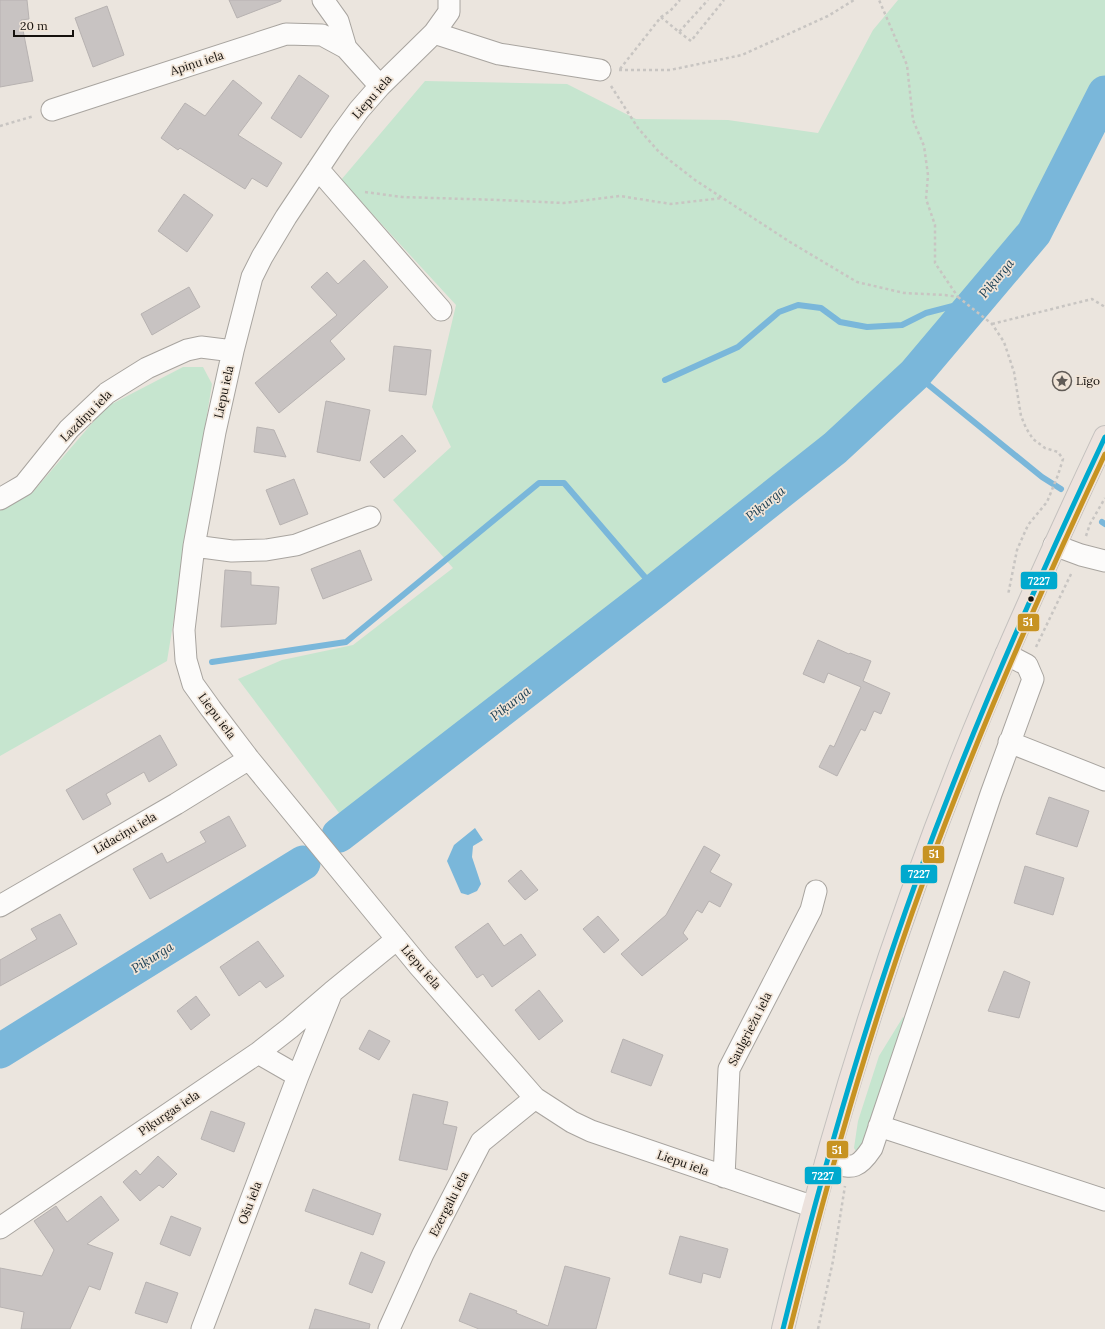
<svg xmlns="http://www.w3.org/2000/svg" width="1105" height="1329" font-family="Lora,serif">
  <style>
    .green { fill: #c6e5cf }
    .water { fill: #7ab7da }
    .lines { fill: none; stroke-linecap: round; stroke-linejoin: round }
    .stream { stroke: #7ab7da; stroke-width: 6 }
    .river { stroke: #7ab7da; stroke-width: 35 }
    .building { fill: #c8c3c2; stroke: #b7b2b1 }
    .minor-casing { stroke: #a8a49f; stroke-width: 23 }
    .major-casing { stroke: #c4c1be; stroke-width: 24 }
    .path { stroke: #c8c5c2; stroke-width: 2.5; stroke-dasharray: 3 3; stroke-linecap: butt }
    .minor { stroke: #fcfbfa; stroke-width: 21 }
    .major { stroke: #ece2dd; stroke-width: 22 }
    .bus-1-casing { stroke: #f1e5d8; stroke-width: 8 }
    .bus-2-casing { stroke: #f1e5d8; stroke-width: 8 }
    .bus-1 { stroke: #00a9ce; stroke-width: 5 }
    .bus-2 { stroke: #c79322; stroke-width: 5 }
    .bus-dot { fill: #15110d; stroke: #f1e5d8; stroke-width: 1.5 }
    .labels { text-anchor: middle; stroke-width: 3.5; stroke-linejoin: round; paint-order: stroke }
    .street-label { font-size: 12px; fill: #15110d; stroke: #f1e5d8 }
    .poi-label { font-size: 12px; fill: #15110d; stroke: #f1e5d8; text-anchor: start }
    .water-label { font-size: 13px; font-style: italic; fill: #153b51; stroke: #f1e5d8 }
    .line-badge { stroke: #f1e5d8; stroke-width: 1.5 }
    .badge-label { font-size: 11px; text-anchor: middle; font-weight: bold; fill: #fff }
  </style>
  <rect width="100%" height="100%" fill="#ebe5de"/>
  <!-- green -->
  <path class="green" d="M898 0H1105V113L1047 238 884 422 358 838 238 679 282 660 353 645 453 568 393 500 451 447 432 407 456 305 341 180 425 81 567 84 636 119 728 120 818 133 873 30Z
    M183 367H203L212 384 167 661 0 756V508L32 493 106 407Z
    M903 1017 908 1021 866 1144 857 1153 854 1148 858 1121 879 1056Z"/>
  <!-- water -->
  <path class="water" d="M475 828 483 840 473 846 472 857 481 884 477 891 468 895 461 893 447 861 454 845Z"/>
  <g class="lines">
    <!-- stream -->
    <path class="stream" d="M915 374 1042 477 1061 489
      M665 380 738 347 779 312 798 305 821 308 840 322 867 327 902 325 926 313 953 306 968 311
      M1102 522 1105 524
      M212 662 346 642 539 483H564L656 590"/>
    <!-- river -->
    <path class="river" d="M339 835 656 590 835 448 915 374 1034 233 1105 93
      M0 1051 303 863"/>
  </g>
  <!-- building -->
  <path class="building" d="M0 0H27L29 19 21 20 33 81 0 87Z
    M229 0H281V1L237 18Z
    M107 6 124 55 93 67 75 18Z
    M299 75 329 96 301 138 271 118Z
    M233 80 262 103 238 135 282 163 267 187 252 178 245 189 180 148 178 150 161 138 185 103 205 116Z
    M184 194 213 215 187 252 158 231Z
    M364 260 388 287 330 341 345 359 279 413 255 383 337 315 311 287 327 272 338 284Z
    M189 287 200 307 152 335 141 314Z
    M394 346 431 350 426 395 389 391Z
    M326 401 370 410 360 461 317 452Z
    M257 427 274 430 286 457 254 452Z
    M402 435 416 451 384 478 370 462Z
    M294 479 308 514 280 525 266 490Z
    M360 550 372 580 323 599 311 569Z
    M225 570 251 572V585L279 587 276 624 221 627Z
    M818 640 849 654 850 653 871 661 863 681 890 693 881 714 874 711 865 731 861 729 837 776 819 767 830 745 834 747 861 687 828 673 824 683 803 674Z
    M160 735 177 765 149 782 144 772 106 794 111 804 83 820 66 790Z
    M1049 797 1089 811 1077 847 1036 834Z
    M229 816 246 846 150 899 133 869 162 853 167 863 206 842 200 832Z
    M704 846 720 855 710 872 732 884 720 907 709 901 702 913 697 910 683 933 688 939 642 976 621 954 666 915Z
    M1025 866 1064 878 1053 915 1014 903Z
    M521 870 538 890 525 900 508 881Z
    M60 914 77 944 0 986V960L37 939 31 929Z
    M598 916 619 940 604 953 583 929Z
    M488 923 504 946 521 934 536 955 492 987 483 974 477 978 455 947Z
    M258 941 284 976 266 988 260 981 239 996 220 967Z
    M1004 971 1030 982 1019 1018 988 1011Z
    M539 990 563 1021 539 1040 515 1010Z
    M196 996 210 1015 191 1030 177 1011Z
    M369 1030 390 1041 379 1060 359 1049Z
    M623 1039 663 1055 651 1086 611 1072Z
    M413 1094 448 1102 443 1124 457 1127 447 1170 399 1160Z
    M211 1111 245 1123 234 1152 201 1139Z
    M158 1156 177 1174 163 1188 159 1185 140 1201 123 1182 136 1170 140 1175Z
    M313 1189 381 1214 373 1235 305 1211Z
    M101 1196 119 1220 87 1244 113 1253 100 1290 89 1286 70 1329H21L24 1312 0 1307V1268L42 1276 54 1250 34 1221 56 1206 67 1222Z
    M171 1216 201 1228 190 1256 160 1244Z
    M680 1236 728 1249 720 1278 703 1273 701 1283 669 1274Z
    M361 1252 385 1262 372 1293 349 1284Z
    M565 1266 610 1278 596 1329H479L459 1321 470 1293 517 1311 516 1313 548 1326Z
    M146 1282 178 1293 167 1323 135 1313Z
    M315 1309 370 1324 369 1329H309Z"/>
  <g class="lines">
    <defs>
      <path id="minor" d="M323 0 338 21 346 48
        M449 0V12L434 33 380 86 359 110 340 136 286 217 262 257 252 277 233 351 215 432 194 546 184 630 186 660 193 684 211 709 249 759 419 966 535 1098 572 1122 591 1131 814 1207
        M434 33 499 54 600 70
        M52 110 286 34 322 35 346 48 380 86
        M318 169 441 310
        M0 499 24 485 69 429 107 393 147 368 187 350 201 347 233 351
        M1054 545 1081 555 1105 561
        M194 546 232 551 266 550 296 545 370 517
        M1009 742 1105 780
        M0 906 176 804 249 759
        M298 1076 332 992 397 939
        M879 1126 1105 1200
        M826 1162C852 1167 856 1172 872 1148L991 794 1033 679 1027 665 1006 654
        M724 1177 729 1069 811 910 816 891
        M0 1228 258 1053 290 1028 332 992
        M202 1329 298 1076 258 1053
        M389 1329 423 1254 481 1142 535 1098"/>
      <path id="major" d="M783 1329C831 1126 894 927 973 733 1014 633 1059 535 1105 437"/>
    </defs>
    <!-- minor casing -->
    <use href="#minor" class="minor-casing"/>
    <!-- major casing -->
    <use href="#major" class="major-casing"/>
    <!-- path -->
    <path class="path" d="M661 17 679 32 708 0
      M679 32 691 41 724 0
      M620 69 661 17 670 11 680 0
      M619 70H670L742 55 828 16 854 0
      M611 86 638 128 659 152 695 180 790 242 857 282 904 293 945 295 958 297 935 263V225L926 199 928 175 924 146 913 120 907 65 879 0
      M0 126 34 116
      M365 192 402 197 499 200 564 203 620 196 671 204 722 198
      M958 297 992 324 1004 342 1014 372 1021 416 1026 428 1033 439 1045 448 1058 452 1063 459 1058 475 1047 502 1028 525 1017 550 1008 595
      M992 324 1092 299 1105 307
      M1086 536 1090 524 1105 498
      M1036 647 1072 572
      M818 1329 833 1261 845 1186"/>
    <!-- minor -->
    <use href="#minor" class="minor"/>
    <!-- major -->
    <use href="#major" class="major"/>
    <defs>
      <path id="bus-1" d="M783 1329C827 1151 878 975 945 805 993 680 1048 558 1105 437"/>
      <path id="bus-2" d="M790 1329C828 1177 870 1027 924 880 977 735 1039 594 1105 454"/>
    </defs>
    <!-- bus-1 casing -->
    <use href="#bus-1" class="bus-1-casing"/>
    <!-- bus-2 casing -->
    <use href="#bus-2" class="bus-2-casing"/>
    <!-- bus-1 -->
    <use href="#bus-1" class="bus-1"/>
    <!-- bus-2 -->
    <use href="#bus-2" class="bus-2"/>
  </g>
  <!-- icons -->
  <defs>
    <symbol id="sight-ring" viewBox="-11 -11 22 22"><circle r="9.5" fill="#f1e5d8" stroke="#605b56" stroke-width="1.5"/><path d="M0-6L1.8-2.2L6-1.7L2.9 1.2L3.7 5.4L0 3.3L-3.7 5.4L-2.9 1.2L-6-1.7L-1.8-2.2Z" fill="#605b56"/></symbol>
  </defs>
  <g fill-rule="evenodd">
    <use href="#sight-ring" x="1051" y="370" width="22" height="22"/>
  </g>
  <!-- markers -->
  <circle class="bus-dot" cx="1031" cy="599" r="3.5"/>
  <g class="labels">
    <!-- street labels -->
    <g class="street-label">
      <text transform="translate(197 63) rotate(-18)" y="4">Apiņu iela</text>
      <text transform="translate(372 97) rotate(-49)" y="4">Liepu iela</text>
      <text transform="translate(224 392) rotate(-78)" y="4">Liepu iela</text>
      <text transform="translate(86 416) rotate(-45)" y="4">Lazdiņu iela</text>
      <text transform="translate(217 716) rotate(53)" y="4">Liepu iela</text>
      <text transform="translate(125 833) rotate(-30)" y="4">Līdaciņu iela</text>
      <text transform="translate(421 967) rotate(49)" y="4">Liepu iela</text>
      <text transform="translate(750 1029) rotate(-63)" y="4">Saulgriežu iela</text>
      <text transform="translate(169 1113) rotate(-34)" y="4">Piķurgas iela</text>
      <text transform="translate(683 1163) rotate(19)" y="4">Liepu iela</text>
      <text transform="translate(250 1203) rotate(-69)" y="4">Ošu iela</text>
      <text transform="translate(449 1204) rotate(-63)" y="4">Ezergalu iela</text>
    </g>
    <!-- poi labels -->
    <g class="poi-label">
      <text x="1076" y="385">Līgo</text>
    </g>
    <!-- water labels -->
    <g class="water-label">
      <text transform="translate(996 278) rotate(-50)" y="5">Piķurga</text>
      <text transform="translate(765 503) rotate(-39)" y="5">Piķurga</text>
      <text transform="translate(510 703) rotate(-38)" y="5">Piķurga</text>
      <text transform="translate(152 957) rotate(-32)" y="5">Piķurga</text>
    </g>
  </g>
  <g class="line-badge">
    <rect x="1020" y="571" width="38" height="19" rx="4" fill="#00a9ce"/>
    <rect x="1017" y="613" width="23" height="19" rx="4" fill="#c79322"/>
    <rect x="922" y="845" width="23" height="19" rx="4" fill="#c79322"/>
    <rect x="900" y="864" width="38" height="20" rx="4" fill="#00a9ce"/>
    <rect x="826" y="1140" width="23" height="19" rx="4" fill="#c79322"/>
    <rect x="804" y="1166" width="38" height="19" rx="4" fill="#00a9ce"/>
  </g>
  <g class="badge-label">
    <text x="1039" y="585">7227</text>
    <text x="1028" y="626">51</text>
    <text x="934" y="858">51</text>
    <text x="919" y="878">7227</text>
    <text x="837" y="1154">51</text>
    <text x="823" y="1180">7227</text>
  </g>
  <!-- scale -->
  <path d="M14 30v6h59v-6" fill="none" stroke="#15110d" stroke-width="2"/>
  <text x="20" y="30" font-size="12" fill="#15110d" stroke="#f1e5d8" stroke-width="3" paint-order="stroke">20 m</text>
</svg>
